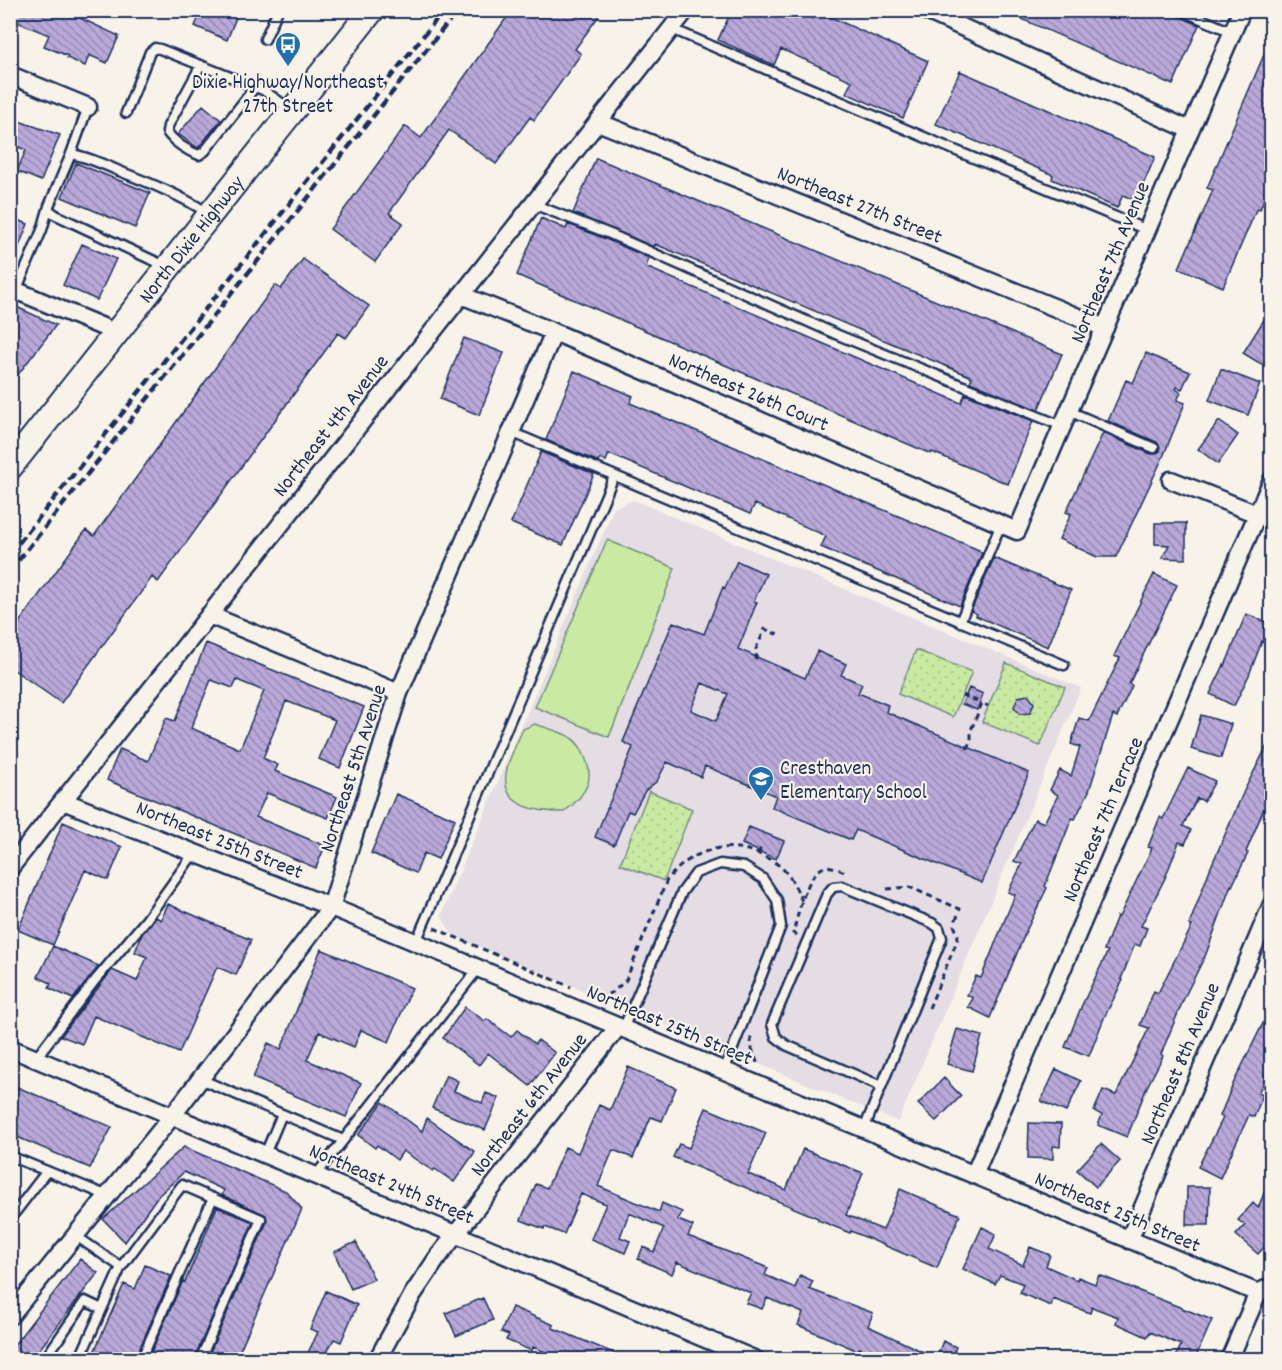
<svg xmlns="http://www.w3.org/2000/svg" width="1282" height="1370" font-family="Dekko,sans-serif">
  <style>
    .built { fill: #e4dde4 }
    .park { fill: url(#park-dots); stroke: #728c80; stroke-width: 1.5 }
    .garden { fill: #c9eaa2; stroke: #728c80; stroke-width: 1.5 }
    .building { fill: url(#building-back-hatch); stroke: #1b2f5e; stroke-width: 1.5; fill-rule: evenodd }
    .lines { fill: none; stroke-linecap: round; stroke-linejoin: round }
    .lane-casing { stroke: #1b2f5e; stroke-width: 13 }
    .street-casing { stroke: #1b2f5e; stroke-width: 21 }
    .secondary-casing { stroke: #1b2f5e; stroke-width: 28 }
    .path { stroke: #1b2f5e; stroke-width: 3; stroke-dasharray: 6 4.5; stroke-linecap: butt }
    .lane { stroke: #f7f3e8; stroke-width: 8 }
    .street { stroke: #f7f3e8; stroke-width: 16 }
    .secondary { stroke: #f7f3e8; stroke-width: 24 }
    .rail { stroke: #1b2f5e; stroke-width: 4.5; stroke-dasharray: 9 4.5; stroke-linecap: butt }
    .labels { text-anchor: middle; stroke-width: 4.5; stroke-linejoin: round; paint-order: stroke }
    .poi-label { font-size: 21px; fill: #1b2f5e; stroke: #f7f3e8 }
    .street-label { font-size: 21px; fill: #1b2f5e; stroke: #f7f3e8 }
  </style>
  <defs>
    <pattern id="park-dots" width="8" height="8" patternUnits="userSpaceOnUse" patternTransform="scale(1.5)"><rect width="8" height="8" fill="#c9eaa2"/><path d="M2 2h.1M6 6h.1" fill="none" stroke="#acc98e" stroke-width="1.8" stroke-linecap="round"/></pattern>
    <pattern id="building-back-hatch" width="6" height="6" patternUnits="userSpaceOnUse" patternTransform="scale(1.5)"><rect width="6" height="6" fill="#b9a9d9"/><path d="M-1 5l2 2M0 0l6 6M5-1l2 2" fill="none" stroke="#968ab3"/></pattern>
  </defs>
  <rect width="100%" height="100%" fill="#f7f3e8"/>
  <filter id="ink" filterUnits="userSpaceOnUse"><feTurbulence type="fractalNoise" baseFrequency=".0167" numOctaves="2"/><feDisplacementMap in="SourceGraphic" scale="12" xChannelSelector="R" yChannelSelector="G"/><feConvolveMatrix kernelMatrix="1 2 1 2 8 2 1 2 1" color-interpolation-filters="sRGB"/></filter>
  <g filter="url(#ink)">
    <!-- built -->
    <path class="built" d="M633 500 1081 688 898 1122 453 936 441 916 614 508Z"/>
    <!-- park -->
    <path class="park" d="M916 650 972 672 953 717 898 694Z
      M1006 663 1065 687 1040 746 982 722Z
      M649 791 692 809 664 881 620 864Z"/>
    <!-- garden -->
    <path class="garden" d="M607 540 675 568C653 625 632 681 609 737L535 707Z
      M535 724C546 728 559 731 570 737 583 745 592 769 588 783 584 795 573 805 564 812 540 812 501 808 506 774 508 759 517 743 523 729Z"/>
    <!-- building -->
    <path class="building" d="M10 10H78L76 16 119 36 107 63 89 55 85 66 67 58 68 56 44 46 49 35 10 19Z
      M202 10H239L227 40 195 26Z
      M512 10H603L575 49 581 54 534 120 530 117 496 164 449 130 389 213 403 223 375 262 330 229 405 126 421 138Z
      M732 10H815L928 61 903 118 846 93 852 81 781 49 774 65 718 40Z
      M1001 10H1174L1178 16 1199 25 1173 85Z
      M1272 36V181L1260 209 1257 208 1223 287 1179 268 1213 190 1207 188Z
      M960 71 1155 157 1136 201 1123 195 1117 208 1052 179 1053 175 936 124Z
      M203 105 221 120 198 148 178 134Z
      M10 118 60 135 41 181 17 171 26 150 10 144Z
      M596 158 1062 354 1038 410 970 382 972 377 655 244 654 247 573 213Z
      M76 163 150 193 135 228 62 197Z
      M10 217 28 224 11 266H10Z
      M541 218 566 229 568 224 608 240 649 258 646 267 961 403 965 394 1033 421 1008 484 932 452 931 454 517 275Z
      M82 244 116 259 97 300 63 285Z
      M303 259 369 306 346 338 338 333 158 582 152 577 61 703 10 667V635L86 530 94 536 275 285 281 289Z
      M10 304 56 325 10 385Z
      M1272 307V358L1266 367 1243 353Z
      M464 338 504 353 479 415 440 399Z
      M1146 353 1190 372 1182 389 1177 387 1176 389 1181 393 1177 400 1185 403 1163 457 1116 557H1097L1059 539 1071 514 1066 512 1103 433 1151 454H1155L1160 451V447L1157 442 1108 421 1126 380 1133 383Z
      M1221 369 1260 384 1248 415 1209 400Z
      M574 371 633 396 630 403 979 550 978 551 982 553 960 606 821 547 826 536 755 504 750 514 609 454 606 461 600 459 599 462 546 440Z
      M1219 421 1238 435 1218 464 1198 449Z
      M541 452 594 474 563 545 511 523Z
      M1155 523H1186V559L1162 558 1169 545 1155 544Z
      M994 558 1071 590 1048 647 976 616 977 614 971 611Z
      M737 561 766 574 754 601 757 602 738 649 805 678 817 651 846 664 841 675 862 684 858 693 888 705 886 712 1029 773 982 883 856 830 851 840 772 807 776 796 705 766 701 777 667 762 657 781 645 791 633 813 628 811 614 845 595 837 633 747 623 742 673 622 704 634 723 587 725 588ZM702 683 728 694 716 721 691 710Z
      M1154 574 1177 585 1129 684 1132 686 1117 717 1113 715 1089 791 1075 819 1072 818 1045 886 1047 888 1027 929 990 1018 968 1007 973 998 967 995 976 976 981 978 1015 895 1008 892 1022 864 1014 861 1035 819 1044 823 1058 795 1050 790 1060 770 1071 776 1080 747 1071 744 1079 718 1089 721 1120 658 1114 656Z
      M1246 614 1272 624V645L1262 641 1249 675 1234 706 1210 694 1224 665 1225 666Z
      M206 643 364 707 340 768 319 759 335 720 286 701 263 758 278 765 275 771 337 797 328 818 267 793 256 817 325 846 316 868 107 780 120 749 148 761 166 718 175 721ZM211 680 233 688 237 680 264 691 240 749 191 728Z
      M969 688 983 694 977 710 962 704Z
      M1028 695 1034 703 1030 713 1020 714 1014 707 1018 697Z
      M1201 715 1231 724 1221 758 1191 749Z
      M1272 736V789L1246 852 1248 853 1232 886 1231 885 1206 954 1185 996 1161 1054 1163 1056 1147 1087 1127 1137 1098 1125 1102 1115 1094 1111 1103 1090 1116 1095 1149 1028 1140 1025 1154 991 1158 993 1192 926 1189 925 1210 869 1244 791Z
      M1188 768 1215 781 1204 801 1197 798 1183 826 1191 830 1185 844 1179 842 1165 878 1141 926 1147 928 1140 946 1135 944 1121 979 1123 980 1104 1018 1089 1056 1065 1047 1082 1005 1108 951 1104 950 1117 916 1119 917 1152 848 1148 847 1160 817 1163 819Z
      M396 794 455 819 438 859 424 853 416 873 371 853Z
      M63 822 122 847 108 880 85 870 53 945 18 930Z
      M749 827 784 841 776 859 742 844Z
      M168 904 251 940 236 975 217 967 179 1053 94 1016 82 1044 61 1036 112 970 137 981 147 957 135 952 142 934 156 917 161 920Z
      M53 946 99 966 73 999 49 988 51 983 38 977Z
      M321 949 412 988 389 1042 361 1030 354 1047 319 1032 307 1060 361 1083 346 1117 253 1078 268 1043 281 1049Z
      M1272 1005V1066L1258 1093 1263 1095 1254 1117 1249 1115 1220 1178 1198 1167 1223 1118 1220 1116 1233 1084Z
      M465 1007 485 1021 487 1019 511 1037 517 1030 535 1044 538 1040 555 1053 530 1086 488 1053 479 1065 443 1038Z
      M957 1029 982 1036 972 1071 947 1064Z
      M628 1067 676 1088 662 1121 651 1117 633 1158 613 1150 598 1186 659 1212 662 1203 682 1212 678 1220 693 1226 688 1236 768 1268 765 1275 795 1288 800 1275 813 1281 809 1289 873 1313 868 1326 936 1358 943 1341 956 1347 951 1359H884L859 1348 858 1351 798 1325 803 1313 767 1298 762 1309 746 1303 751 1293 677 1262 672 1274 638 1259 643 1247 654 1252 664 1228 629 1213 620 1237 630 1241 625 1253 591 1239 606 1204 581 1194 564 1234 545 1227 544 1229 521 1220 536 1184 547 1188 565 1147 578 1153 599 1105 610 1110Z
      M1056 1069 1081 1081 1066 1112 1041 1101Z
      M446 1075 458 1081 454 1091 482 1103 486 1093 499 1098 485 1130 432 1108Z
      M944 1078 961 1096 936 1121 918 1104Z
      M10 1084 112 1127 90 1168 10 1134Z
      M383 1102 422 1131 427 1118 475 1152 454 1182 435 1169 433 1171 403 1151 397 1160 377 1145 375 1148 358 1135Z
      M706 1108 766 1133 748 1174 776 1185 786 1190 803 1149 863 1173 846 1215 856 1219 883 1230 900 1189 960 1215 937 1268 851 1231 850 1233 818 1220V1218L673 1157 679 1144 689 1148Z
      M1029 1123 1061 1124 1060 1147 1053 1146V1159L1028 1158Z
      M1101 1144 1120 1161 1096 1187 1077 1170Z
      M184 1147 286 1191 302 1209 236 1359H207L267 1222 266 1215 222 1195 224 1190 184 1172 157 1197 125 1242 103 1219Z
      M1271 1176 1272 1238 1258 1254 1236 1235 1245 1225 1238 1220 1253 1203 1258 1208Z
      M1187 1187H1210L1209 1225H1186Z
      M217 1207 253 1222 194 1359H148L183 1281 185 1282Z
      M982 1227 996 1234 989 1249 1023 1265 1030 1247 1050 1255 1046 1266 1077 1280 1078 1277 1095 1284 1099 1275 1212 1320 1195 1359H1175L1181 1345 1150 1332 1147 1337 1116 1323 1118 1317 1092 1307 1090 1313 1053 1299 1051 1306 1020 1293 1023 1284 1000 1275 995 1284 963 1269Z
      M356 1242 374 1279 351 1289 334 1252Z
      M80 1259 98 1273 32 1359H10V1350Z
      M145 1265 171 1276 135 1359H91L124 1284 135 1289Z
      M326 1291 357 1305 341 1342 334 1339 323 1359H305L318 1332 310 1329Z
      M483 1298 493 1320 456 1336 446 1313Z
      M512 1307 554 1325 553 1328 628 1359H563L533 1347 532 1351 506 1340 509 1335 501 1332Z"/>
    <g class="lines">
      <defs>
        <path id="lane" d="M1180 10 1232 32
          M672 29 952 149 1147 230
          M265 39 278 10
          M201 65 168 126 167 132C174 142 187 151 199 155L205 151 255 87
          M126 113 150 52 155 48 160 49 263 90 290 109
          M71 154C88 157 103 164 119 171 150 183 180 195 208 213
          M533 204 610 234 838 335 1062 426
          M49 210 56 215 167 267
          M16 291 42 230 49 206 71 154 88 107
          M1069 411 1154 448
          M511 432 1064 665
          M960 622 1001 524
          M416 942 614 476
          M623 1029 682 892 696 873 720 864 744 867 763 879 777 900 781 926 724 1071
          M36 1058 93 983 146 920 194 853
          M200 1079 343 1140
          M864 1129 942 938 939 928 932 923 842 886 833 887 827 894 772 1024 776 1037 786 1045 881 1086
          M265 1154 282 1114
          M10 1156 108 1196
          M316 1175 478 969
          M10 1219 47 1171
          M76 1236 121 1267
          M44 1360 85 1301 102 1309
          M79 1360 121 1267 182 1185 261 1219 200 1360
          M141 1360 213 1198"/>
        <path id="street" d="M924 10 1190 130
          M10 75 88 107
          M598 122 1105 328
          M10 288 117 333
          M461 295 554 332 1017 531 1242 10
          M1171 480 1272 520
          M209 615 399 693
          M63 801 331 907 1258 1293
          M10 868 686 10
          M10 1048 756 1360
          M974 1175 1272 480
          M1129 1240 1272 904
          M10 1316 173 1115 331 907 399 693 554 332
          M377 1360 413 1294 438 1257 618 1027
          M1229 1360 1258 1293 1272 1286"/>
        <g id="secondary">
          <path id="s1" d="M10 467 372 10"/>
        </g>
      </defs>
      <!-- lane casing -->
      <use href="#lane" class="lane-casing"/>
      <!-- street casing -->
      <use href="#street" class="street-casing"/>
      <!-- secondary casing -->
      <use href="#secondary" class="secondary-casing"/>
      <!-- path -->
      <path class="path" d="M755 660 757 654 756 649 765 629 776 634 777 630
        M962 695 982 703
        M967 749 971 739V730L982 703 988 706
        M758 854 762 845
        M887 889 909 887 960 909 954 925 958 935 957 941 929 1008
        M434 928 571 987
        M797 936 793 933C798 916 806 872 825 867 832 865 841 871 847 873
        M598 998 613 992 626 980 667 880C690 851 725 839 759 854 767 858 776 862 783 869 792 878 797 890 802 901
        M751 1037V1046L758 1065"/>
      <!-- lane -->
      <use href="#lane" class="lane"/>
      <!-- street -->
      <use href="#street" class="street"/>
      <!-- secondary -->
      <use href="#secondary" class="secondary"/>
      <!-- rail -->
      <path class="rail" d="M10 554 444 10
        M10 571 458 10"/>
    </g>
  </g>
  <!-- icons -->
  <defs>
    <symbol id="bus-pin" viewBox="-11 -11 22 30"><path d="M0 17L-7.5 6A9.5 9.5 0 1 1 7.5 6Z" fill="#1f6fb2" stroke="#f7f3e8"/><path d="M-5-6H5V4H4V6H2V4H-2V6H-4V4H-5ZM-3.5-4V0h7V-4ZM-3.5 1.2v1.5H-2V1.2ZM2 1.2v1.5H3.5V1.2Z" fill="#fff"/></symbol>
    <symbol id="school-pin" viewBox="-11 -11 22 30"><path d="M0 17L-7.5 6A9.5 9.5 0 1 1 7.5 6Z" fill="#1f6fb2" stroke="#f7f3e8"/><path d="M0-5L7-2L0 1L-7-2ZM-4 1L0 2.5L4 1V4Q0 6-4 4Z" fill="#fff"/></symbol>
  </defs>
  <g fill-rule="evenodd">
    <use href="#bus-pin" x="273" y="30" width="30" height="40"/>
    <use href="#school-pin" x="746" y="764" width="30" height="40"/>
  </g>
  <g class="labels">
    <!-- poi labels -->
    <g class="poi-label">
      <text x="288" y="88">Dixie Highway/Northeast<tspan x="288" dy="24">27th Street</tspan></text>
      <text x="780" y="774" text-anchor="start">Cresthaven<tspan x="780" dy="24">Elementary School</tspan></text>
    </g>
    <!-- street labels -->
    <g class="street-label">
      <text transform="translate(860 204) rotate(22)" y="7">Northeast 27th Street</text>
      <text dy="7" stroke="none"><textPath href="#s1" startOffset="291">North Dixie Highway</textPath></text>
      <text transform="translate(1109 262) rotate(-67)" y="7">Northeast 7th Avenue</text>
      <text transform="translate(749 391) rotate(23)" y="7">Northeast 26th Court</text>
      <text transform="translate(330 425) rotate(-52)" y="7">Northeast 4th Avenue</text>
      <text transform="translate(352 768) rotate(-72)" y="7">Northeast 5th Avenue</text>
      <text transform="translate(1102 819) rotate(-67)" y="7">Northeast 7th Terrace</text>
      <text transform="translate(220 839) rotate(22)" y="7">Northeast 25th Street</text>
      <text transform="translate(670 1024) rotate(23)" y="7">Northeast 25th Street</text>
      <text transform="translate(1179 1063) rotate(-67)" y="7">Northeast 8th Avenue</text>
      <text transform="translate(528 1104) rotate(-52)" y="7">Northeast 6th Avenue</text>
      <text transform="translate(392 1183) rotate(23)" y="7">Northeast 24th Street</text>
      <text transform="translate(1118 1211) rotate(23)" y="7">Northeast 25th Street</text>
    </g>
  </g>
  <!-- margin -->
  <rect width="1282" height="1370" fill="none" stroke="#f7f3e8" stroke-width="36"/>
  <rect x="18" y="18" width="1246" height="1334" fill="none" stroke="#1b2f5e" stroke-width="2" filter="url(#ink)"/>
</svg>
